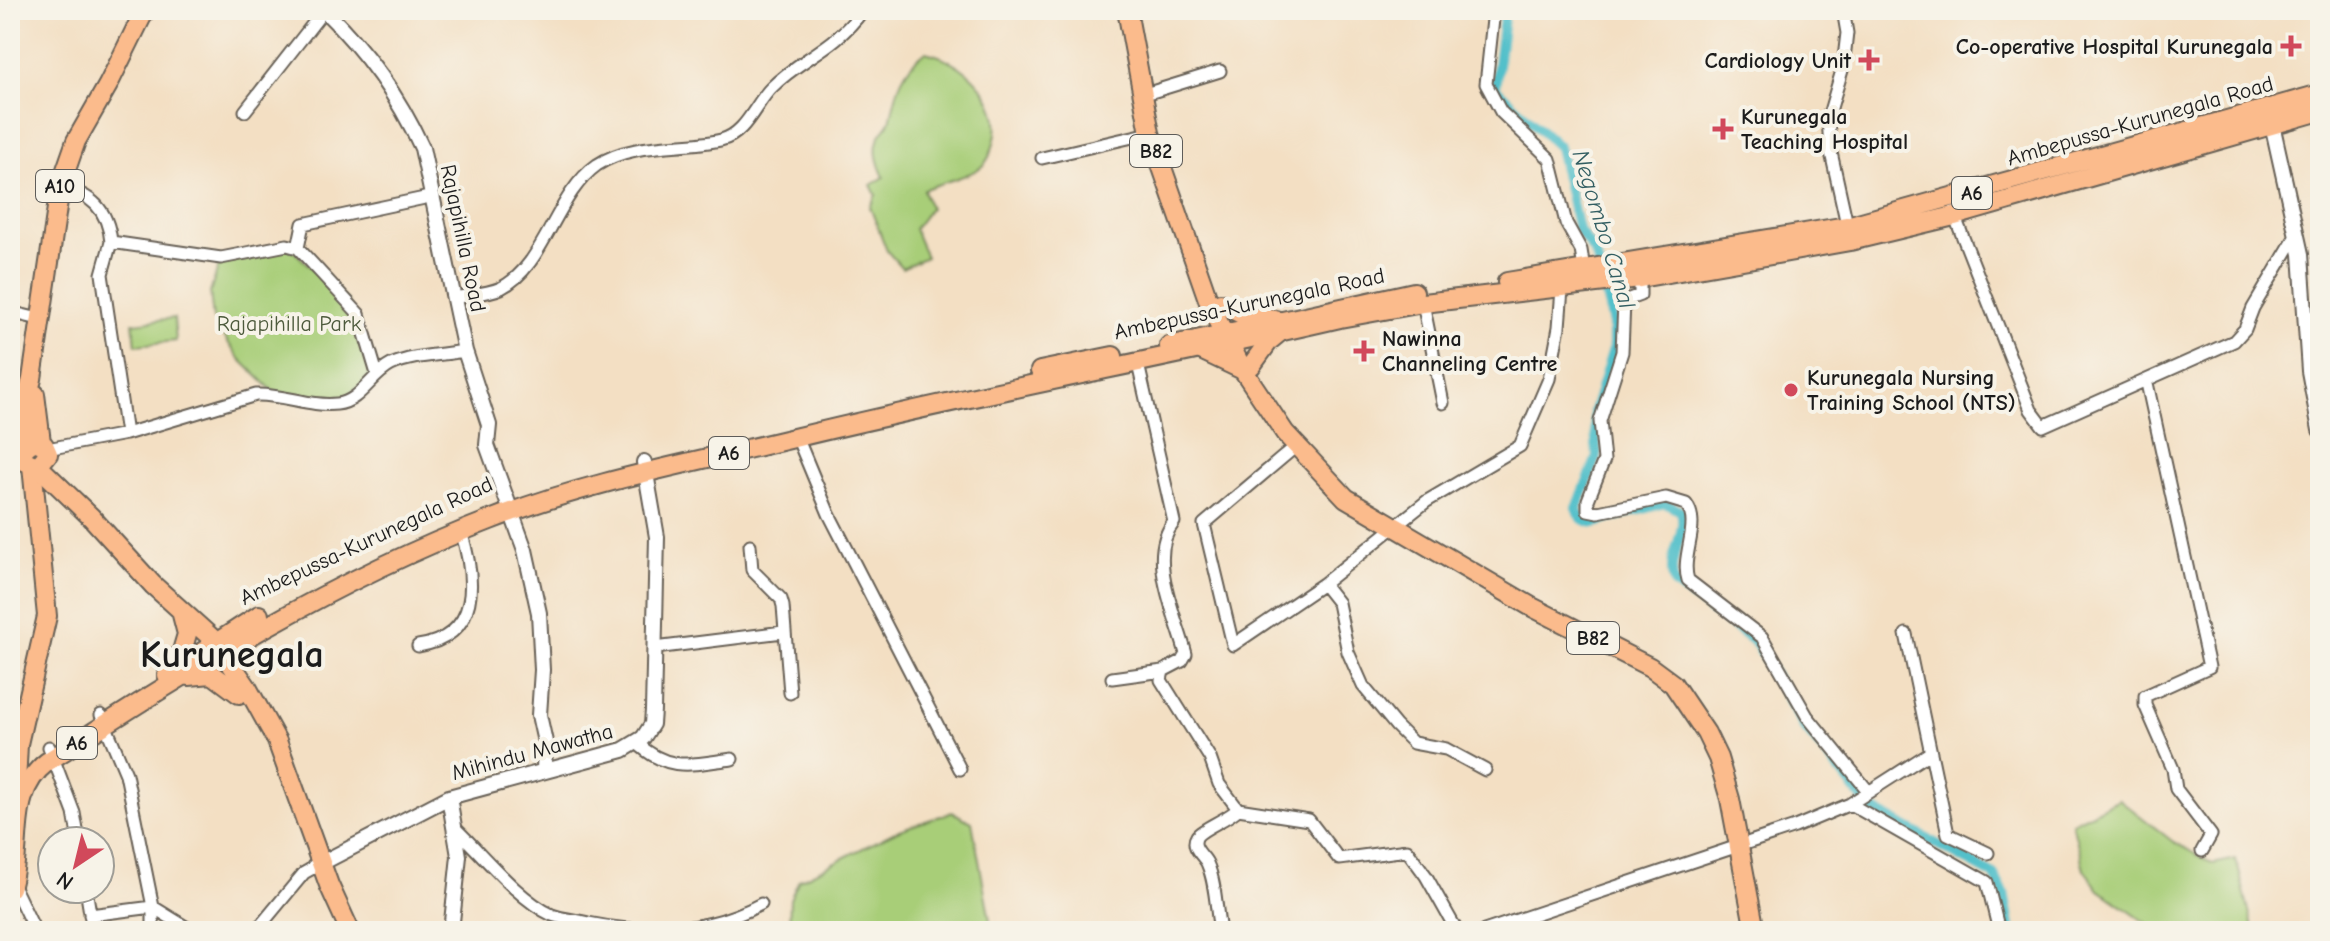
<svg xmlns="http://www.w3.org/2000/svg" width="2330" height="941" font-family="'Comic Neue',sans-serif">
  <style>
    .green { fill: #a8ce78; stroke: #62754a; stroke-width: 2 }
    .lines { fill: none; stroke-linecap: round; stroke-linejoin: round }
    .canal { stroke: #53c0ca; stroke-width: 10 }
    .minor-casing { stroke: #676056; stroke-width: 15 }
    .tertiary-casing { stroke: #676056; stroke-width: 18 }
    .primary-casing { stroke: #676056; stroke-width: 22 }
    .trunk-casing { stroke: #676056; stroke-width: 22 }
    .minor { stroke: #fff; stroke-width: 11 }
    .tertiary { stroke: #fff; stroke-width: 14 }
    .primary { stroke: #fbbb8c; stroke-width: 18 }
    .trunk { stroke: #fbbb8c; stroke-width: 18 }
    .poi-dot { fill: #d1495b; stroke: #f7f3e8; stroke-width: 3 }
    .labels { text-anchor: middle; stroke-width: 8; stroke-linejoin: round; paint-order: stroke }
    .shield { fill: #f7f3e8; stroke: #5e5c59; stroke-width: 2 }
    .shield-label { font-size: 20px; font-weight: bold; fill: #1c1c1c }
    .poi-label { font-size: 22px; font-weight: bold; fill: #1c1c1c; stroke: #f7f3e8; text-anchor: start }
    .street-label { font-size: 22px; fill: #1c1c1c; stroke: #f7f3e8 }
    .park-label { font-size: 22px; fill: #4d5a3c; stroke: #f7f3e8 }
    .water-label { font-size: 24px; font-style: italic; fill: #325e62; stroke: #f7f3e8 }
    .town-label { font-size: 38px; font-weight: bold; fill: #1c1c1c; stroke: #f7f3e8 }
  </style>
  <rect width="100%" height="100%" fill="#f7f3e8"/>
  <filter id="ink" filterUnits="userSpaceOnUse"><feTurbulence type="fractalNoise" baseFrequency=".0125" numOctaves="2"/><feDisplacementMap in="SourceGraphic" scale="16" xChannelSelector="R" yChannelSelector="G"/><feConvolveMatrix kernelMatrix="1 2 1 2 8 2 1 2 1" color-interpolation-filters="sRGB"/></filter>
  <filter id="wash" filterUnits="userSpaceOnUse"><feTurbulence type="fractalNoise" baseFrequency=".006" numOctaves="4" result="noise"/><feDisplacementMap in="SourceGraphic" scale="32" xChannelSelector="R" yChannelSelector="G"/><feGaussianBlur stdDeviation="1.8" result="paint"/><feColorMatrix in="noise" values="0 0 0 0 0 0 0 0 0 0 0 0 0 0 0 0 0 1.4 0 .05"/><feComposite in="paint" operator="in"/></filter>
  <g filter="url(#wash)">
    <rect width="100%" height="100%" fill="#f3dfc3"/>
    <!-- green -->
    <path class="green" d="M925 52C963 59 1005 99 995 139 993 148 989 161 981 167 967 178 940 182 923 190L930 208 914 229 926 257 902 268 887 251 870 207 876 195 871 185 884 177C878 164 872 148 881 134 884 129 890 125 891 118 897 90 900 71 925 52Z
      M287 245 348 301 377 374 336 404 276 394 237 356 213 319 210 293 221 258Z
      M174 318 176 341 136 345 133 323Z
      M2119 799 2172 841 2213 864 2236 859 2254 931H2158L2099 890 2084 869 2072 823Z
      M952 812 972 822 992 931H789L790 899 799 880 899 830Z"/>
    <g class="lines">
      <!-- canal -->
      <path class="canal" d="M1505 10 1495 88 1559 147 1578 229 1596 255 1613 324V349L1594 411 1597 457 1577 508C1579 519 1584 521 1595 523L1664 503 1681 511C1688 536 1664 558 1675 585L1757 644 1804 727 1870 808 1994 875 2004 893 2011 931"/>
    </g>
  </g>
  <g filter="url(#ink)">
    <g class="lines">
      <defs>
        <path id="minor" d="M1494 10 1486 84 1501 112 1550 159 1566 223 1581 250 1584 269
          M1843 10 1847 33 1843 67 1828 118 1830 148 1848 229
          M1142 95 1220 71
          M245 111 324 10
          M1042 158 1150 133
          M60 187C91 194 108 209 111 242L221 258 287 245 298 248 359 314 377 374
          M1953 212 2031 410 2043 426 2234 341 2245 329 2253 308 2297 234
          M111 242 102 274 126 434
          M298 248 303 224 434 196
          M1640 278V295L1624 301 1622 352 1600 421 1604 460 1588 500V510L1598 512 1666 498 1686 504C1702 524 1680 556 1688 580L1762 637 1807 716 1869 792
          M453 298C468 295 487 294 501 288 545 266 555 195 597 165 633 141 681 149 721 140 746 134 755 104 771 88 801 57 833 51 863 10
          M1423 303 1443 403
          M10 312 39 319
          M1138 364 1174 522C1146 556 1176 615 1186 654L1182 661 1163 671 1161 680 1210 758 1219 784 1238 809 1309 820 1339 859 1407 850 1426 876 1457 931
          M2147 383 2209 667 2145 696V705L2173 769 2176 789 2211 835 2202 851
          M797 437 829 514 960 769
          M1295 447 1204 524 1233 645 1323 584 1427 501 1520 446 1549 379 1559 327 1562 289
          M47 449 126 434 256 395C283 394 310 407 337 404 360 402 371 375 391 365 412 355 442 355 465 351
          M750 545 752 570 781 599 783 606 790 693
          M1323 584 1338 603 1348 652 1363 686 1396 726 1413 743 1446 749 1485 770
          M1906 634 1948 834 1988 853
          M418 646C481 636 476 580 461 531
          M655 648 783 632
          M1112 678 1163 671
          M101 715 126 774 153 907V931
          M637 743C669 773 693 764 732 759
          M49 747 74 813 79 841
          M1850 804 1987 882 1999 931
          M456 829C482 854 519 900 552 915 562 919 577 920 588 923 648 935 707 933 761 904
          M12 883 35 931
          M86 889 93 931
          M153 907 192 931
          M90 915 153 907
          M1755 929 1805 931
          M256 931 304 873 313 868
          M1220 931C1216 910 1216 883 1207 863 1203 855 1190 847 1197 836 1203 828 1228 819 1238 809
          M1484 931 1795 827 1850 804 1931 752"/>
        <path id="tertiary" d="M324 10C366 51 398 95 422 148L465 351 489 425 487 445 525 550 539 613 542 670 539 715 545 742 544 771
          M2270 115 2301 254 2309 371 2320 430
          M449 797 459 856 451 931
          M314 867 449 797 623 750 643 738 652 724 653 710 657 537 644 462"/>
        <path id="primary" d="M1127 10 1150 133 1211 308 1243 370 1285 433 1346 498 1530 606 1650 667 1673 684 1706 733 1718 758 1730 799 1755 931
          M1220 303 1245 316 1275 320
          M1201 350 1243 370
          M1251 366 1269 341 1280 332
          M16 784 18 744 47 616 32 466"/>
        <path id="trunk" d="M1507 282 1847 226 2320 94
          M1169 346 1414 292
          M1040 371 1113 356
          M35 394 41 442
          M23 449 24 410 32 379 60 187 76 141 108 85 145 10
          M38 466 48 454 44 445 34 441 23 449 24 461 38 466 91 517 153 585 215 641 247 687 277 741 329 885 350 931
          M177 668 187 634 181 611
          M167 675 259 615
          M189 676 212 674 239 694
          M10 888C24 844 6 794 47 762 188 670 333 580 490 520 589 481 696 462 798 437 978 393 1160 360 1340 318L1423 303 1640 278 1850 241 1954 216 2320 111"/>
      </defs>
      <!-- minor casing -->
      <use href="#minor" class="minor-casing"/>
      <!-- tertiary casing -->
      <use href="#tertiary" class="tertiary-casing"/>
      <!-- primary casing -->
      <use href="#primary" class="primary-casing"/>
      <!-- trunk casing -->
      <use href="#trunk" class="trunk-casing"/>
      <!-- minor -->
      <use href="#minor" class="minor"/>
      <!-- tertiary -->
      <use href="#tertiary" class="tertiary"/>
      <!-- primary -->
      <use href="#primary" class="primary"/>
      <!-- trunk -->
      <use href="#trunk" class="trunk"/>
    </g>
  </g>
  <!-- markers -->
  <g class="poi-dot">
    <path d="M2287 34h8v8h8v8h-8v8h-8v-8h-8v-8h8z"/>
    <path d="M1865 48h8v8h8v8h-8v8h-8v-8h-8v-8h8z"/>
    <path d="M1719 117h8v8h8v8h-8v8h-8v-8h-8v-8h8z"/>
    <path d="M1360 339h8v8h8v8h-8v8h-8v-8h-8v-8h8z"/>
    <circle cx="1791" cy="390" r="8"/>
  </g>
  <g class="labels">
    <!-- shield labels -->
    <g class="shield">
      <rect x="1130" y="135" width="52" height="32" rx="6"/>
      <rect x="36" y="170" width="48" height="32" rx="6"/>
      <rect x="1952" y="177" width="40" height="32" rx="6"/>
      <rect x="709" y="437" width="40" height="32" rx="6"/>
      <rect x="1567" y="622" width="52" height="32" rx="6"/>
      <rect x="57" y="727" width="40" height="32" rx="6"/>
    </g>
    <g class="shield-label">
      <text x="1156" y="158">B82</text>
      <text x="60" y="193">A10</text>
      <text x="1972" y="200">A6</text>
      <text x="729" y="460">A6</text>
      <text x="1593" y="645">B82</text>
      <text x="77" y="750">A6</text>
    </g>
    <!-- poi labels -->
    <g class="poi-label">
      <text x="2273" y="54" text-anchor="end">Co-operative Hospital Kurunegala</text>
      <text x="1851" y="68" text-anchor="end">Cardiology Unit</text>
      <text x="1741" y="124">Kurunegala<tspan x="1741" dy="25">Teaching Hospital</tspan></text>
      <text x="1382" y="346">Nawinna<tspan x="1382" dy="25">Channeling Centre</tspan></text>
      <text x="1807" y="385">Kurunegala Nursing<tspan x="1807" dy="25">Training School (NTS)</tspan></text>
    </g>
    <!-- street labels -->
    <g class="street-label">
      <text transform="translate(2140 120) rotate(-16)" y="8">Ambepussa-Kurunegala Road</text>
      <text transform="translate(464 238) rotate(78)" y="8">Rajapihilla Road</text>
      <text transform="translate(1249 303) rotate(-12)" y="8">Ambepussa-Kurunegala Road</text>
      <text transform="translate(366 540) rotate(-25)" y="8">Ambepussa-Kurunegala Road</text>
      <text transform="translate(532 751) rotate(-15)" y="8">Mihindu Mawatha</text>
    </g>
    <!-- park labels -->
    <g class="park-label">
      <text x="289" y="331">Rajapihilla Park</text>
    </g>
    <!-- water labels -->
    <g class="water-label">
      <text transform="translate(1604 229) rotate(73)" y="8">Negombo Canal</text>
    </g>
    <!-- town labels -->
    <g class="town-label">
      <text x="232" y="667">Kurunegala</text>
    </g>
  </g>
  <!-- margin -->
  <rect width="2330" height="941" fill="none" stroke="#f7f3e8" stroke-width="40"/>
  <!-- north arrow -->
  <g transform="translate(76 865) rotate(215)"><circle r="38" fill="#f7f3e8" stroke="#9f9d96" stroke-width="2"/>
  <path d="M0-6L14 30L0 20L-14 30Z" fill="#d1495b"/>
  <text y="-12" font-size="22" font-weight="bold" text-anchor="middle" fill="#1c1c1c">N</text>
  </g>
</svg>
